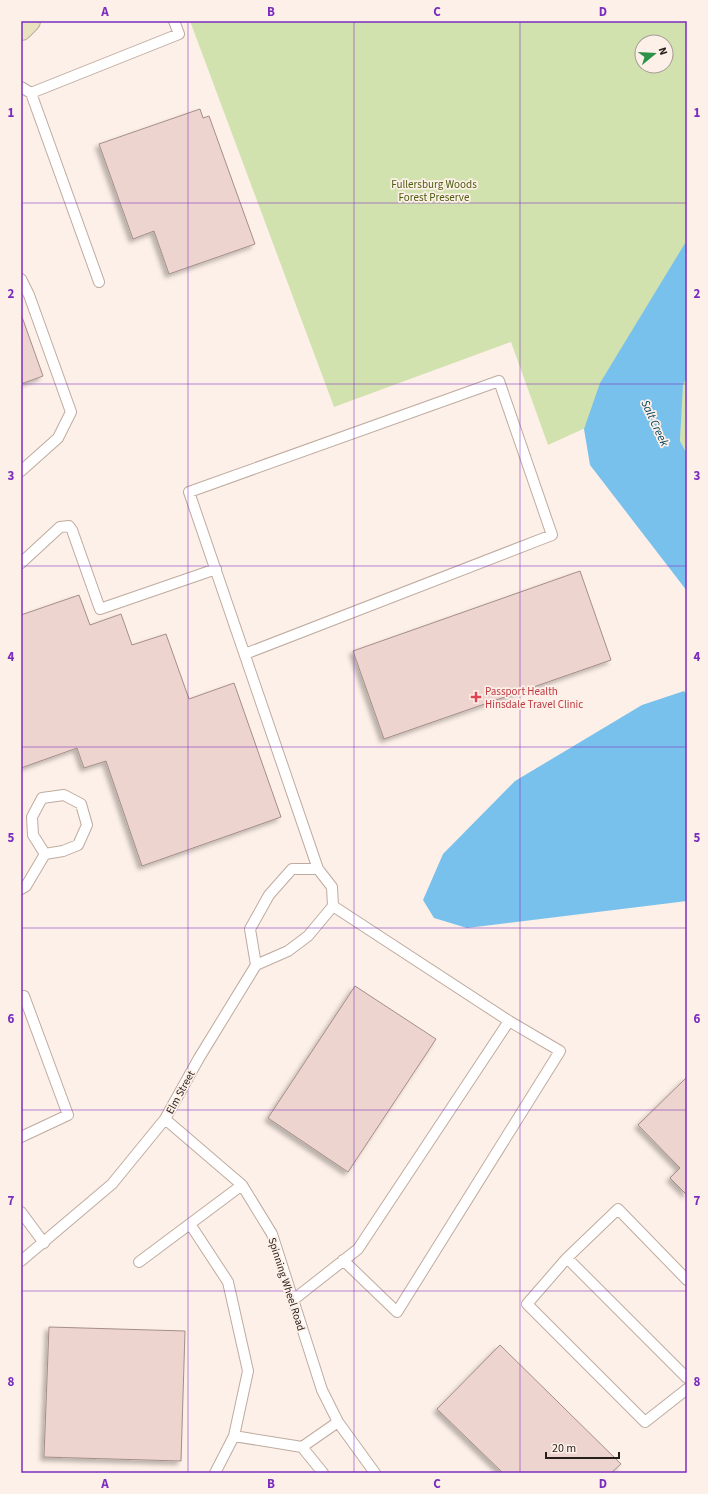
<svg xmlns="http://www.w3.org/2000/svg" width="708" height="1494" font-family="'Source Sans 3',sans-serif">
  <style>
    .green { fill: #d2e2af; fill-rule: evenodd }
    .water { fill: #78c1ec }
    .building { fill: #edd4cf; stroke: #a58e89; filter: url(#shadow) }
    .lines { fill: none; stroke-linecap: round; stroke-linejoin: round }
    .lane-casing { stroke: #bfab9f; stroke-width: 12 }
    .secondary-casing { stroke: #bfab9f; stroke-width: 24 }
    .lane { stroke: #fff; stroke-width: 10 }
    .secondary { stroke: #e8e2bf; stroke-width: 22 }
    .grid { fill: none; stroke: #7b2cbf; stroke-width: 1; stroke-opacity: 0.55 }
    .health-dot { fill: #e0444e; stroke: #fdf0e8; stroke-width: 1.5 }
    .labels { text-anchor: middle; stroke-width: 3.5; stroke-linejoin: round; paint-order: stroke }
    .park-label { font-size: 11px; fill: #4b5c0d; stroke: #fdf0e8 }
    .health-label { font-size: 11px; fill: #be3a42; stroke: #fdf0e8; text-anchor: start }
    .street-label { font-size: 11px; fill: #271f1a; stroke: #fdf0e8 }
    .water-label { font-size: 12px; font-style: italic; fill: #02425e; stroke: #fdf0e8 }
    .neatline { fill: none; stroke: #7b2cbf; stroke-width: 1.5 }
    .grid-label { font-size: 13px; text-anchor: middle; font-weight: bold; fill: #7b2cbf }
  </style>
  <defs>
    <filter id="shadow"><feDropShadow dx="-3.5" dy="3.5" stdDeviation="2" flood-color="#0004"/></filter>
  </defs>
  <rect width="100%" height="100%" fill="#fdf0e8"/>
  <!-- green -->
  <path class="green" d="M190 21H687V454L680 441 682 384 548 445 511 342 334 407ZM642 42H666V66H642Z"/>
  <!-- water -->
  <path class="water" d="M687 240V378L683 384 680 441 687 454V591L590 465 584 429 600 383Z
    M684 691 687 695V901L467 928 434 918 423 900 443 854 515 781 642 705Z"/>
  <!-- building -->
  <path class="building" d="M200 109 203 118 209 116 255 244 169 274 154 231 133 239 99 144Z
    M21 314 43 376 21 384Z
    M580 571 611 660 384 739 353 651Z
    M79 595 90 625 121 614 132 645 166 634 189 699 234 683 281 817 142 866 106 761 84 768 77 748 21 768V615Z
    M355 986 436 1039 348 1172 268 1118Z
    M687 1077V1195L670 1178 680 1168 638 1125Z
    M49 1327 185 1331 181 1461 44 1457Z
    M500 1345 621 1464 611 1473H503L437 1409Z"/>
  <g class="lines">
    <defs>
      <path id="lane" d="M21 87 31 93 179 34 174 21
        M31 93 99 282
        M21 279 29 295 71 412 58 438 21 471
        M21 563 60 527 69 526 72 530 100 609 216 569
        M245 654 552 535 499 381 189 492 318 869
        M21 889 26 886 45 854 63 851 78 845 87 825 81 804 64 795 42 798 32 817 33 835 45 854
        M21 997 24 996 68 1115 21 1137
        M165 1119 242 1185 272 1234 322 1390 338 1422 375 1473
        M21 1212 44 1243
        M190 1224 228 1282 248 1371 234 1436 215 1473
        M567 1258 527 1304 645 1422 687 1389
        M343 1260 397 1312 560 1051 509 1021
        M21 1261 112 1184 165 1119 199 1058 256 965 288 951 308 936 333 906 332 887 318 869H292L269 895 250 929 256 965
        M139 1262 242 1185
        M687 1280 618 1209 567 1258 687 1378
        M293 1300 358 1249 509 1021 333 906
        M234 1436 302 1447 323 1473
        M302 1447 338 1422"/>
      <path id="secondary" d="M21 29 29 21"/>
    </defs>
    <!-- lane casing -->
    <use href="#lane" class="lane-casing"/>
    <!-- secondary casing -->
    <use href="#secondary" class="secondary-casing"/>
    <!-- lane -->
    <use href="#lane" class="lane"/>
    <!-- secondary -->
    <use href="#secondary" class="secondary"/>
  </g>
  <!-- grid -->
  <path class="grid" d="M188 21V1473M354 21V1473M520 21V1473M21 203H687M21 384H687M21 566H687M21 747H687M21 928H687M21 1110H687M21 1291H687"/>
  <!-- markers -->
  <path class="health-dot" d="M474 691h4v4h4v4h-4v4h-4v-4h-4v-4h4z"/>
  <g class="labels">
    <!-- park labels -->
    <g class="park-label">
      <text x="434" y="188">Fullersburg Woods<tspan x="434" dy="13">Forest Preserve</tspan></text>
    </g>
    <!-- health labels -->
    <g class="health-label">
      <text x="485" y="695">Passport Health<tspan x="485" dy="13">Hinsdale Travel Clinic</tspan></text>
    </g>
    <!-- street labels -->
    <g class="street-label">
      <text transform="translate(180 1092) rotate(-61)" y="4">Elm Street</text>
      <text transform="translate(287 1284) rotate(72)" y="4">Spinning Wheel Road</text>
    </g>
    <!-- water labels -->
    <g class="water-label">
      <text transform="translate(655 423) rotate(65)" y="4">Salt Creek</text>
    </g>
  </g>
  <!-- border -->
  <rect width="708" height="1494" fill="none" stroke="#fdf0e8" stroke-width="44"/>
  <!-- north arrow -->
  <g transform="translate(654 54) rotate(72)"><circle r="19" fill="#fdf0e8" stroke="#a79c96"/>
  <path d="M0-3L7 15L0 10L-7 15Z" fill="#2b9248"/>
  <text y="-6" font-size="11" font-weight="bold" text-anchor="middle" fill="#271f1a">N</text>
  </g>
  <!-- scale -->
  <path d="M546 1452v6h73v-6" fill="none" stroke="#271f1a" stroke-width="2"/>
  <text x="552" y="1452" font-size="12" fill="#271f1a" stroke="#fdf0e8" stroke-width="3" paint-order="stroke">20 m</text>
  <rect x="22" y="22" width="664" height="1450" class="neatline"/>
  <g class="grid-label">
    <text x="105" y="16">A</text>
    <text x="271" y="16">B</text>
    <text x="437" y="16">C</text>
    <text x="603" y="16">D</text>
    <text x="11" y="117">1</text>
    <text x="697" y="117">1</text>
    <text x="11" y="298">2</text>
    <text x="697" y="298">2</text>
    <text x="11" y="480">3</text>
    <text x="697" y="480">3</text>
    <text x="11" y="661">4</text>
    <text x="697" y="661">4</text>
    <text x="11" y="842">5</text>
    <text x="697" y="842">5</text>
    <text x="11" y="1023">6</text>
    <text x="697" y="1023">6</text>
    <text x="11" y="1205">7</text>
    <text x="697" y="1205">7</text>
    <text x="11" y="1386">8</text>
    <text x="697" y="1386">8</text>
    <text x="105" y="1488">A</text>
    <text x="271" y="1488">B</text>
    <text x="437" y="1488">C</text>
    <text x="603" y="1488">D</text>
  </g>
</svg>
